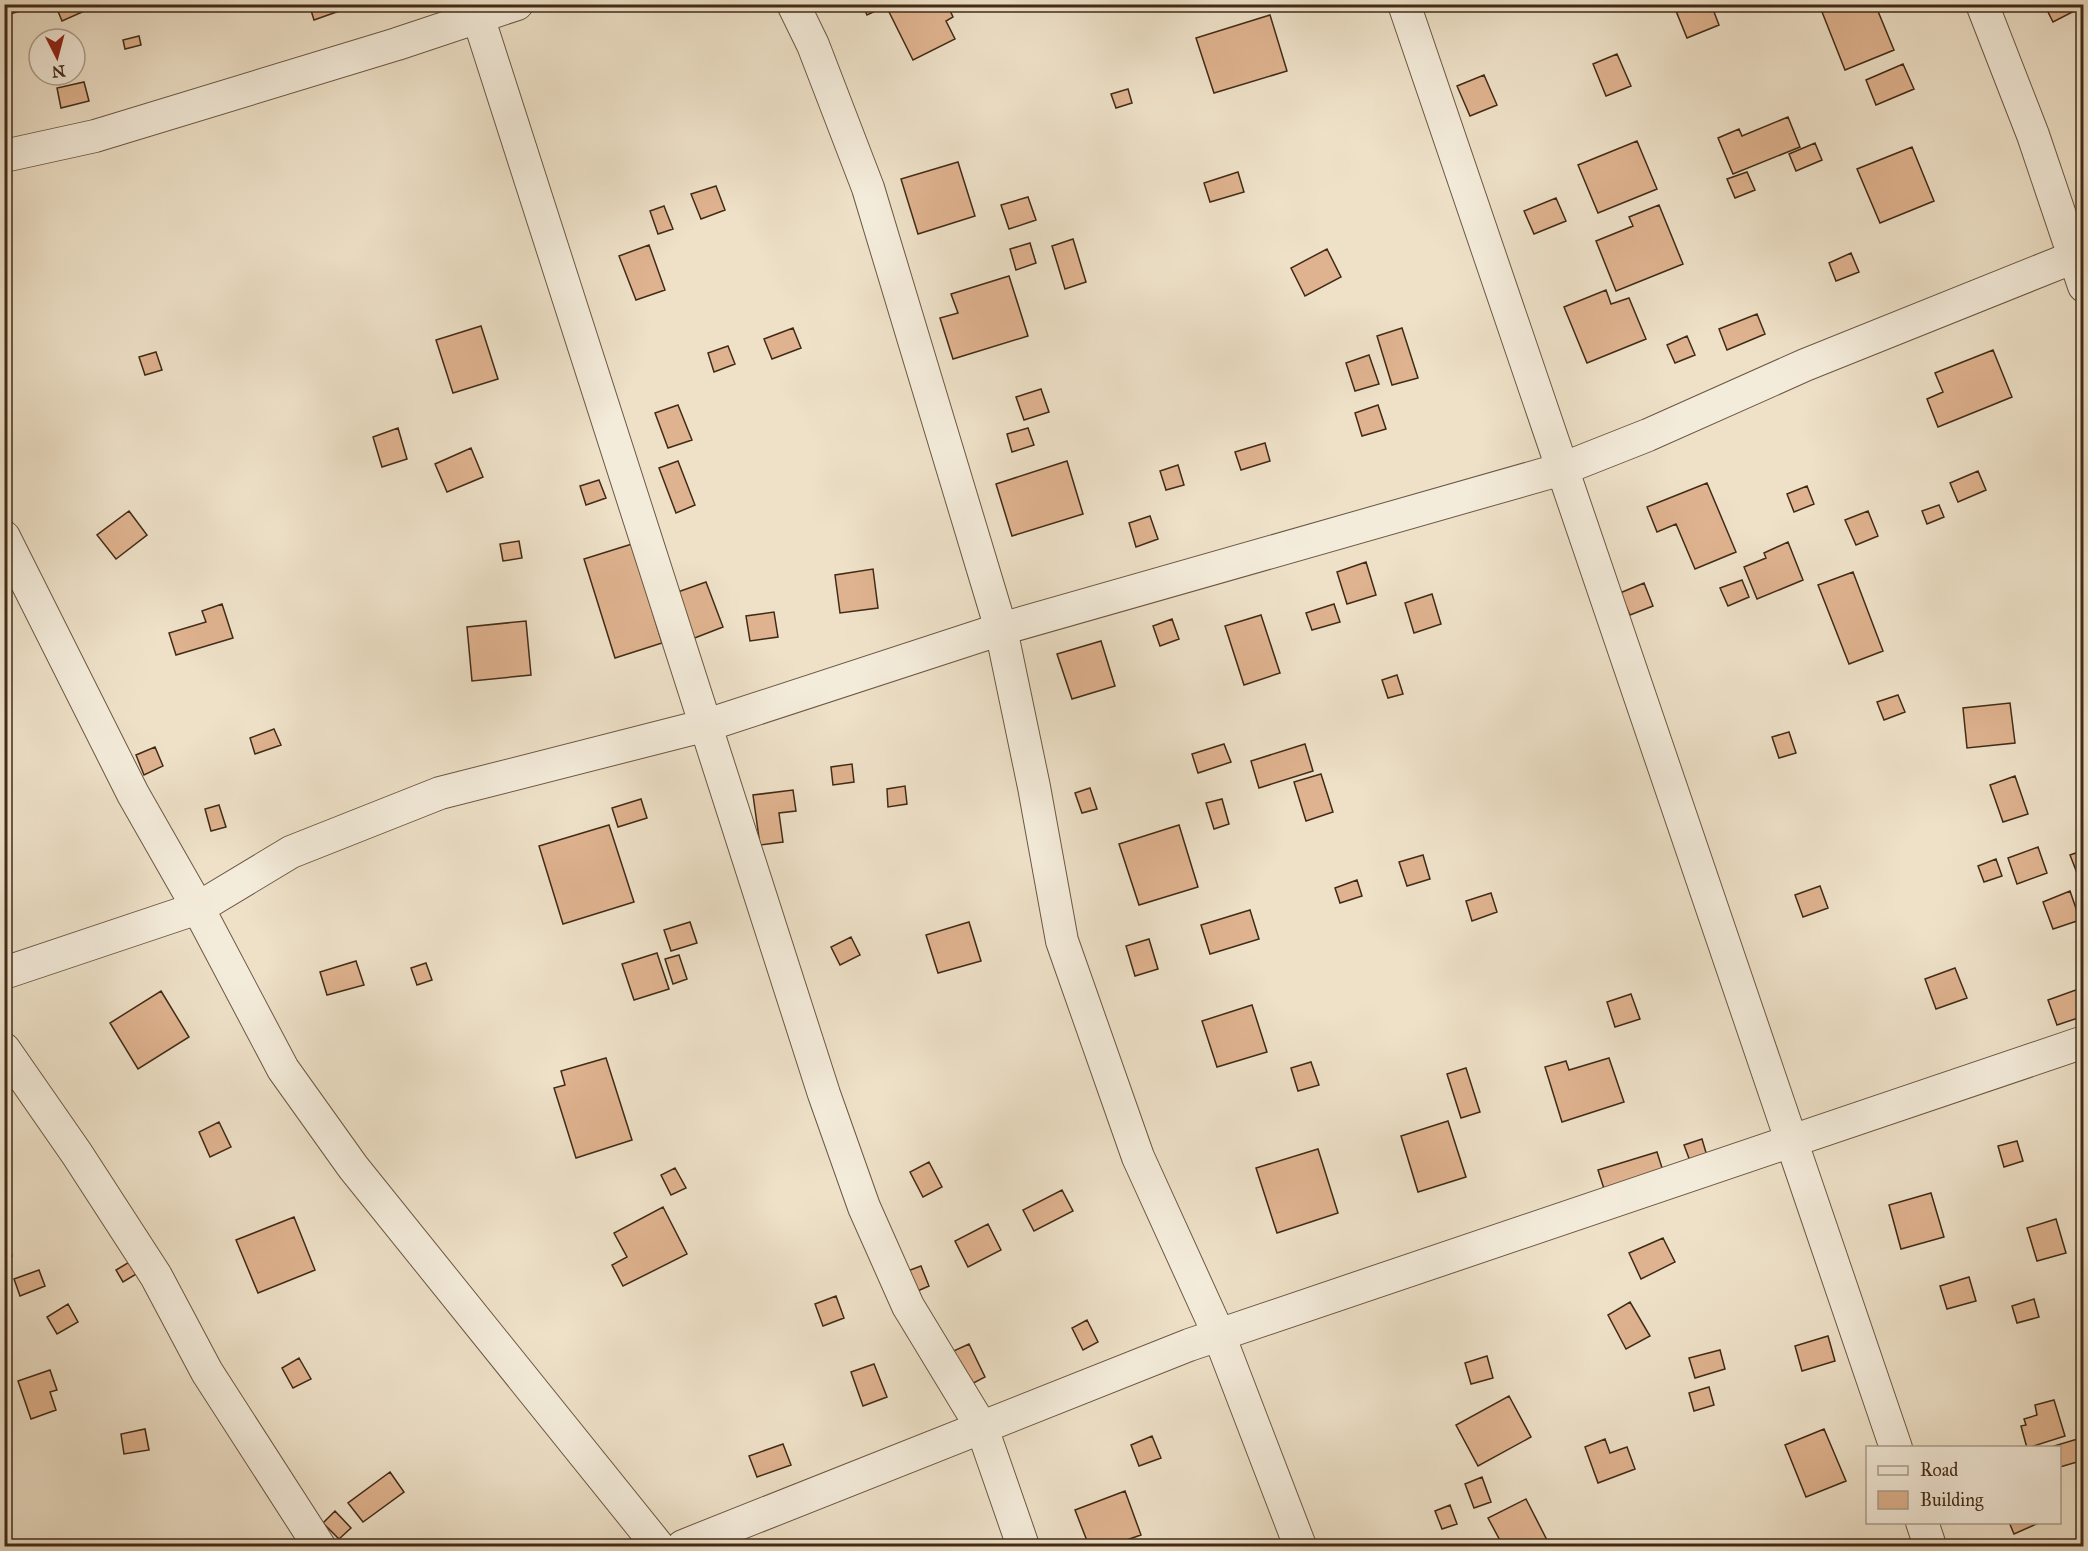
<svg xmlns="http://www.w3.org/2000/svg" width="2088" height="1551" font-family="'IM FELL Great Primer',serif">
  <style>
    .building { fill: #dfb38f; stroke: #412b17; stroke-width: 1.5 }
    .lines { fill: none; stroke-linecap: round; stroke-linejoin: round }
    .street-casing { stroke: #6c5843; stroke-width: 34 }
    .street { stroke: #f4ecdb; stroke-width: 32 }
  </style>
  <rect width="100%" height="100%" fill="#eee1c8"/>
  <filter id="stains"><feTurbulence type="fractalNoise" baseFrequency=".00333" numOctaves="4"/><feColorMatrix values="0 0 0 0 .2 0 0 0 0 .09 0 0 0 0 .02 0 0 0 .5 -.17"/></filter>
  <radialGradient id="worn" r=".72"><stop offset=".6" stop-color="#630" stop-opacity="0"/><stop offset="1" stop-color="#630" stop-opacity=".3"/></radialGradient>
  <!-- building -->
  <path class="building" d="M4 4H36V6L4 16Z
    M55 4H98V5L62 21Z
    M309 4H359L314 20Z
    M862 4H947L953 17 946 21 955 39 913 60 886 6 867 15Z
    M1678 4H1711L1719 25 1687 38 1674 6Z
    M1840 4H1875L1894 50 1845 70 1822 12Z
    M2044 4H2084V6L2053 22Z
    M1270 15 1287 71 1214 93 1196 38Z
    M139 36 141 45 125 49 123 40Z
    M1617 54 1631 86 1606 96 1593 64Z
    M1903 64 1914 89 1876 105 1866 80Z
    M1484 75 1497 105 1470 116 1457 86Z
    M84 82 89 101 61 108 57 88Z
    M1128 89 1132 103 1116 108 1111 94Z
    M1788 117 1800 147 1733 174 1718 138 1739 129 1742 136Z
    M1637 141 1657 189 1598 213 1578 165Z
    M1815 143 1822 160 1796 171 1789 154Z
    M1912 147 1934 201 1880 223 1857 169Z
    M958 162 975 216 918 234 901 179Z
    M1238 172 1244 192 1210 202 1204 183Z
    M1747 172 1755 190 1735 198 1727 179Z
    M716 186 725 210 701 219 691 194Z
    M1028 197 1036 220 1009 229 1001 205Z
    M1556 198 1566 221 1534 234 1524 211Z
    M1659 205 1683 264 1616 291 1596 241 1633 226 1629 217Z
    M664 206 673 229 658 234 650 211Z
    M1073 239 1086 282 1065 289 1052 246Z
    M1030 243 1036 263 1016 270 1010 249Z
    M649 245 665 290 636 300 619 256Z
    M1327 249 1341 277 1305 296 1291 268Z
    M4 251 11 285 4 287Z
    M1851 253 1859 272 1836 281 1829 263Z
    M1009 276 1028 336 953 359 940 318 958 313 951 294Z
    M1606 290 1611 304 1629 298 1646 339 1587 363 1564 307Z
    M1757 314 1765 334 1727 350 1719 329Z
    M481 326 498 379 453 393 436 340Z
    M793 328 801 348 772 359 764 339Z
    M1402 328 1418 378 1392 385 1377 336Z
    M1687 336 1695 355 1675 363 1667 345Z
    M728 346 735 364 714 372 708 353Z
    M1993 350 2012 397 1938 427 1927 399 1943 392 1935 373Z
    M156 352 162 370 145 375 139 357Z
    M1369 355 1379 384 1355 391 1346 363Z
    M1041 389 1049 412 1024 420 1016 397Z
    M678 405 692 440 668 448 655 413Z
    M1378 405 1386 429 1362 436 1355 413Z
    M398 428 407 459 382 467 373 437Z
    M1028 428 1034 445 1012 452 1007 434Z
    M1265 443 1270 461 1241 470 1235 452Z
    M471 448 483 477 447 492 435 464Z
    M678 461 695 505 676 513 659 468Z
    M1067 461 1083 514 1012 536 996 484Z
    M1178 465 1184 485 1166 490 1160 471Z
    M1978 471 1986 490 1958 502 1950 483Z
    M599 480 606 498 586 505 580 486Z
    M1707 483 1736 552 1695 569 1676 524 1657 532 1647 507Z
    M1807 486 1814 504 1794 512 1787 494Z
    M1939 505 1944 517 1927 524 1922 511Z
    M129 511 147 535 116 559 97 535Z
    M1868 511 1878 536 1856 545 1845 520Z
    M1150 516 1158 539 1136 547 1129 523Z
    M519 541 522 558 503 561 500 544Z
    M1788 542 1803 580 1757 599 1744 567 1766 558 1764 553Z
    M632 544 662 643 615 658 584 559Z
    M1366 562 1376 595 1347 604 1337 572Z
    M873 569 878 608 840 613 835 575Z
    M1853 572 1883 651 1849 664 1818 585Z
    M1742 580 1749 597 1728 606 1720 588Z
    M706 582 723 627 692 639 675 593Z
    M1644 583 1653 606 1630 615 1620 593Z
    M1432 594 1441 624 1414 633 1405 603Z
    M222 604 233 638 176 655 169 633 206 622 202 611Z
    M1334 604 1340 622 1312 630 1306 613Z
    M774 612 778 637 750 641 746 616Z
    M1261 615 1280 673 1244 685 1225 626Z
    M1172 619 1179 639 1160 646 1153 626Z
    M526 621 531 675 472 681 467 627Z
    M1101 641 1115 686 1072 699 1057 654Z
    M1397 675 1403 694 1388 698 1382 680Z
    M1898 695 1905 712 1884 720 1877 702Z
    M2010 703 2015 743 1967 748 1963 708Z
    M274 729 281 745 255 754 250 738Z
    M1789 732 1796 753 1779 758 1772 737Z
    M1224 744 1231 762 1198 773 1192 754Z
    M1305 744 1313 771 1259 788 1251 761Z
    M155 747 163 766 144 775 136 755Z
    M852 764 854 782 833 785 831 767Z
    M1321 774 1333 812 1306 821 1294 782Z
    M2015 776 2028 814 2003 822 1990 785Z
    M905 786 907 804 888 807 887 789Z
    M1090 788 1097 809 1082 813 1075 793Z
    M793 790 796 811 779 813 783 842 760 845 753 795Z
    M641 799 647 818 618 827 612 808Z
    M1222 799 1229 824 1214 829 1206 803Z
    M219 805 226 827 211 831 205 809Z
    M609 825 634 902 563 924 539 846Z
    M1179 825 1198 887 1139 905 1119 844Z
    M2038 847 2047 873 2017 884 2008 858Z
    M2084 850V885L2082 886 2070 855Z
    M1423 855 1430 879 1407 886 1399 862Z
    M1996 859 2002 876 1984 882 1978 866Z
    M1357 880 1362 896 1340 903 1335 888Z
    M1820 886 1828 908 1803 917 1795 895Z
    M2070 891 2080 920 2053 929 2043 902Z
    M1491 893 1497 912 1472 921 1466 901Z
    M1250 910 1259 939 1210 954 1201 925Z
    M690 922 697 943 671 951 664 930Z
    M969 922 981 961 938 973 926 935Z
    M851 937 860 955 840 965 831 947Z
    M1149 939 1158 969 1135 976 1126 946Z
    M657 953 669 989 634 1000 622 964Z
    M679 955 687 979 673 984 665 959Z
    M356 961 364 985 327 995 320 972Z
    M426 963 432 980 417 985 411 968Z
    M1955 968 1967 998 1936 1009 1925 979Z
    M2084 987V1016L2057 1025 2048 1000Z
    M161 991 189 1037 138 1069 110 1023Z
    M1631 994 1640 1019 1615 1027 1607 1002Z
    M1252 1005 1267 1052 1217 1067 1202 1021Z
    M606 1058 632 1140 576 1158 554 1088 565 1085 561 1071Z
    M1609 1058 1624 1102 1562 1122 1545 1067 1566 1061 1569 1070Z
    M1311 1062 1319 1085 1298 1091 1291 1068Z
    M1466 1068 1480 1112 1461 1118 1447 1074Z
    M1448 1121 1466 1177 1418 1192 1401 1136Z
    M219 1122 231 1147 210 1157 199 1132Z
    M1702 1139 1707 1156 1690 1161 1684 1145Z
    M2017 1141 2023 1161 2004 1167 1998 1146Z
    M1318 1149 1338 1213 1277 1233 1256 1168Z
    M1657 1152 1664 1174 1605 1192 1598 1170Z
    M929 1162 942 1187 923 1197 910 1172Z
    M675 1168 686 1188 671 1195 661 1175Z
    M1062 1190 1073 1211 1034 1231 1023 1210Z
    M1931 1193 1944 1237 1901 1249 1889 1205Z
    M663 1207 687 1254 623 1286 612 1265 627 1257 614 1233Z
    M294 1217 315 1270 258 1293 236 1240Z
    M2056 1219 2066 1253 2037 1261 2027 1228Z
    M988 1224 1001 1250 968 1267 955 1241Z
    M5 1232 12 1256 4 1259V1232Z
    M1663 1238 1675 1262 1641 1279 1629 1253Z
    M131 1261 138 1273 123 1282 116 1270Z
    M921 1266 929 1286 913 1293 905 1272Z
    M39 1270 45 1286 20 1296 14 1279Z
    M1969 1277 1976 1301 1947 1309 1940 1286Z
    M836 1296 844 1318 823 1326 815 1304Z
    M2034 1299 2039 1317 2017 1323 2012 1306Z
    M1630 1302 1650 1336 1626 1349 1608 1315Z
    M68 1304 78 1322 57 1334 47 1317Z
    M1087 1320 1098 1342 1083 1350 1072 1328Z
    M1828 1336 1835 1361 1802 1371 1795 1346Z
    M969 1344 985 1377 966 1387 949 1353Z
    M1720 1350 1725 1369 1695 1378 1689 1358Z
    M1487 1356 1493 1378 1471 1384 1465 1363Z
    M299 1358 311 1379 293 1388 282 1368Z
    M874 1364 887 1397 863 1406 851 1372Z
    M50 1370 57 1390 50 1392 56 1410 31 1419 18 1381Z
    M1709 1387 1714 1405 1694 1411 1689 1393Z
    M1509 1396 1531 1437 1478 1466 1456 1425Z
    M2054 1400 2065 1436 2027 1448 2021 1426 2026 1425 2024 1419 2037 1415 2035 1405Z
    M145 1429 149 1450 124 1454 121 1434Z
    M1824 1429 1846 1481 1806 1497 1785 1445Z
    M1152 1436 1161 1458 1139 1466 1131 1445Z
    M2084 1437V1460L2060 1467V1448L2054 1446Z
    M1605 1439 1610 1453 1627 1447 1635 1469 1598 1483 1585 1447Z
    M783 1444 791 1465 757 1477 749 1456Z
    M390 1472 404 1492 363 1522 348 1503Z
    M1482 1477 1491 1502 1474 1508 1465 1484Z
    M1125 1491 1141 1535 1109 1546H1089L1075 1510Z
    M1526 1499 1548 1542 1538 1546H1503L1488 1518Z
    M1450 1505 1457 1524 1442 1529 1435 1511Z
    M335 1511 351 1528 339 1539 323 1523Z
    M2009 1522H2041L2014 1534Z"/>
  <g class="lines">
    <defs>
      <path id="street" d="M474 4 824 1094 864 1207 908 1306 982 1428 1023 1546
        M793 4 813 45 868 188 1001 629 1034 787 1062 941 1138 1157 1219 1335 1300 1546
        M1404 4 1896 1448
        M1982 4 2033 135 2084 286
        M4 156 95 136 397 44 517 4
        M4 537 133 794 198 908 283 1069 353 1167 658 1546
        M4 973 198 908 291 852 440 793 707 725 1001 629 1562 469 1648 435 1805 365 2084 253
        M4 1049 77 1154 156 1276 207 1372 319 1546
        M1922 1522 1930 1546
        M683 1546 1189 1345 2084 1042"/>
    </defs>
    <!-- street casing -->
    <use href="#street" class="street-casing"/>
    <!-- street -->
    <use href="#street" class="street"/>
  </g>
  <!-- margin -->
  <rect width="2088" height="1551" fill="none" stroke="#eee1c8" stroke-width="24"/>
  <rect x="6" y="6" width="2076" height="1539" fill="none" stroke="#412b17" stroke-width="3"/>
  <rect x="12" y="12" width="2064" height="1527" fill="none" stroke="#412b17" stroke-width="1.5"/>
  <!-- legend -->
  <rect x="1866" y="1446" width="195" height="78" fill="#f4ecdb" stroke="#ac9f8d" stroke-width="1.5"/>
  <rect x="1878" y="1466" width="30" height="9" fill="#f4ecdb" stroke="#ac9f8d" stroke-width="1.5"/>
  <text x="1920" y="1476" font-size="18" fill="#412b17">Road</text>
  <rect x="1878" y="1491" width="30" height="18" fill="#dfb38f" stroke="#ac9f8d" stroke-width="1.5"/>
  <text x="1920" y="1506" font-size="18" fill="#412b17">Building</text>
  <!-- north arrow -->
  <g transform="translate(57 57) rotate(174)"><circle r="28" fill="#f4ecdb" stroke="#ac9f8d" stroke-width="1.5"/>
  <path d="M0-4.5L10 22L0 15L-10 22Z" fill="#8f2418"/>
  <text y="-9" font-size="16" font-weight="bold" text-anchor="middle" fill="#412b17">N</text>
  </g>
  <rect width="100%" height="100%" filter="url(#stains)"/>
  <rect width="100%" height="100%" fill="url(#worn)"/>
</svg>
